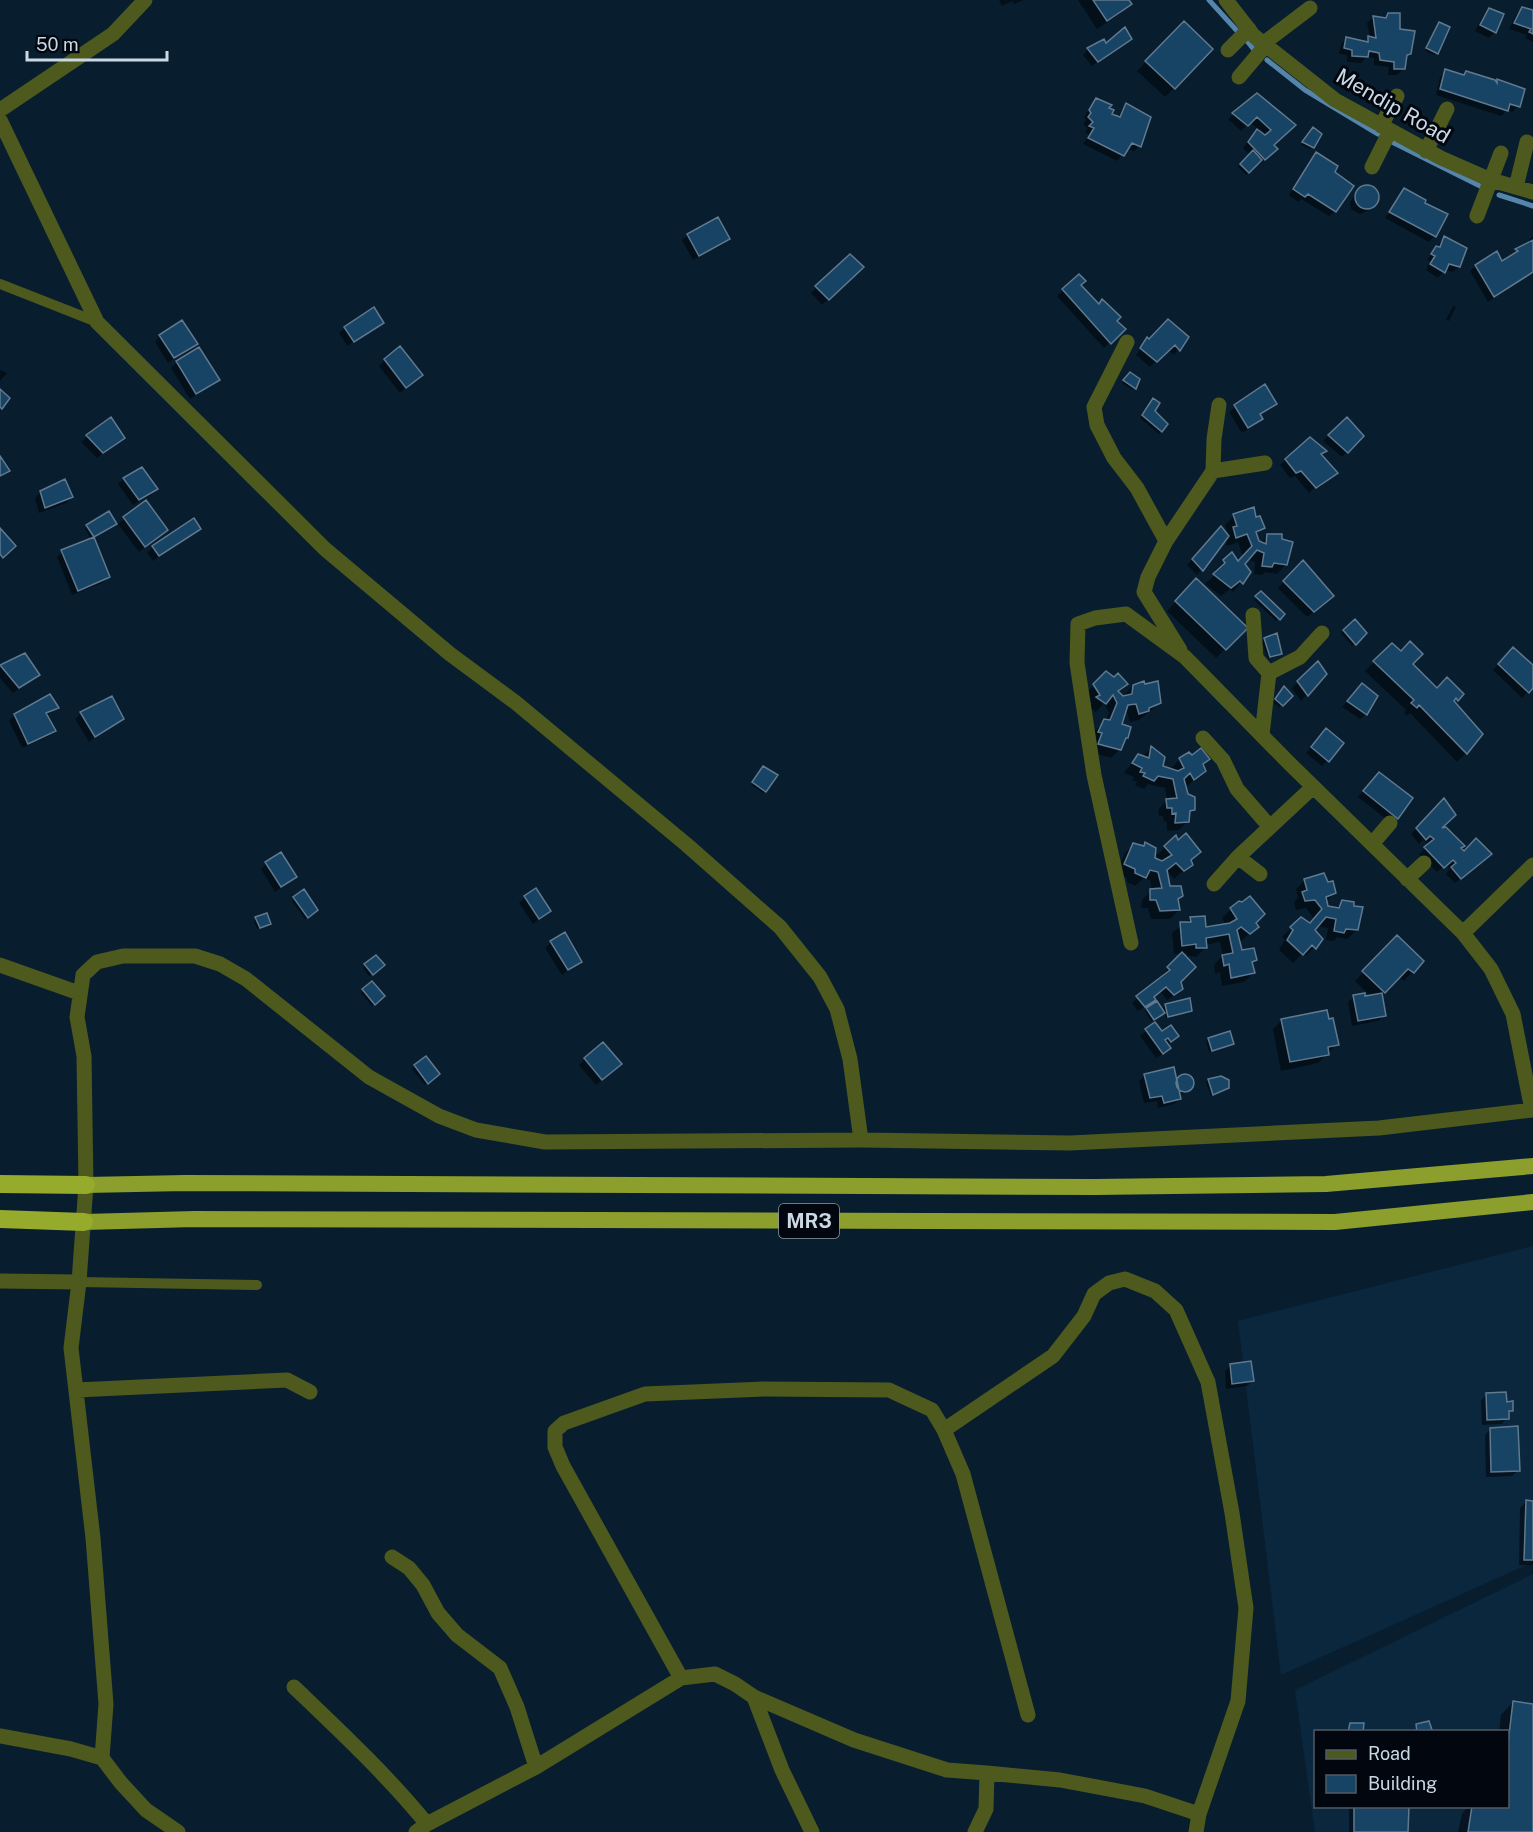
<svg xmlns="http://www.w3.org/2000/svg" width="1533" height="1832" font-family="'Public Sans',sans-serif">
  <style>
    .built { fill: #0a273d; fill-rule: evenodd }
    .shadow { fill: #0007 }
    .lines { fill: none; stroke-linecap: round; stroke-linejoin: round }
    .stream { stroke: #5685ab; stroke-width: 5 }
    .building { fill: #174364; stroke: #61798f; stroke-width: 1.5 }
    .service { stroke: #4e591d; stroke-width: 10 }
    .minor { stroke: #4e591d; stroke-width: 15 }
    .trunk { stroke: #8c9e2c; stroke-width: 16 }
    .motorway { stroke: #96aa2b; stroke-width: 18 }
    .labels { text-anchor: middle; stroke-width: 6; stroke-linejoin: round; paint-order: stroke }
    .shield { fill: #02070f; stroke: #8f99a4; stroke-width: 1.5 }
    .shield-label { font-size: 20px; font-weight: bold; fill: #cbd8e4 }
    .street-label { font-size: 21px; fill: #cbd8e4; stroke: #02070f }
  </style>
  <rect width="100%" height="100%" fill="#081e2f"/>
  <!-- built -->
  <path class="built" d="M1533 1246V1562L1281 1675 1238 1321Z
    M1533 1574V1832H1315L1295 1690ZM1316 1732H1508V1806H1316Z"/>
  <!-- shadow -->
  <path class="shadow" d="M999 0H1024L1014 4 1013 1 1002 6Z
    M1078 0H1127L1130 4 1121 13 1097 29Z
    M1522 9 1533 12V42L1525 38 1527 35 1509 29 1516 15Z
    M1489 10 1495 32 1489 38 1475 31 1483 16Z
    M1389 14 1410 53 1405 58 1403 69 1397 75H1388L1389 67 1374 65V58L1367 57 1361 63 1347 62V55L1339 54 1341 44 1346 38 1364 42 1370 38 1367 23 1373 17 1384 19Z
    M1184 23 1211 50 1165 97 1137 71Z
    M1439 24 1437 53 1434 55 1425 51Z
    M1130 39 1092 66 1083 55 1088 49Z
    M1446 71 1495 84 1498 81 1518 106 1513 112 1507 110 1501 116 1436 95 1440 77Z
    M1257 95 1293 125 1272 146 1270 155 1259 165 1257 163 1246 175 1238 167 1250 155 1243 148 1258 129 1250 122 1241 131 1228 119Z
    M1097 99 1110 115 1118 118 1121 111 1126 105 1140 146 1134 151 1126 149 1117 161 1083 144 1089 135 1085 132 1088 129 1083 124 1086 120 1084 117Z
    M1311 132 1312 147 1310 149 1301 145Z
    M1316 154 1334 172 1335 211 1329 216 1301 199 1298 202 1289 195 1311 159Z
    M1366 186 1376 191 1378 197 1376 203 1369 210 1360 214 1351 209 1350 202 1360 189Z
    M1404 190 1423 204 1435 236 1429 242 1385 218Z
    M688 235 728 238 723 244 693 260 682 240Z
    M1533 236V275L1532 273 1488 302 1470 271 1476 266 1502 263 1512 256 1516 250 1530 243 1529 240Z
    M1444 238 1459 266 1453 272 1445 270 1438 278 1426 270 1430 261 1427 260Z
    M850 256 861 267 822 305 811 293Z
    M1079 276 1080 285 1123 329 1104 348 1057 296Z
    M1453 306 1456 307 1449 321 1446 320Z
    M382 322 347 346 339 333 345 328Z
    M160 336 196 343 168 363 155 342Z
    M1187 337 1174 355 1168 350 1150 367 1136 355 1147 339 1149 341Z
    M385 360 415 381 400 393 379 366Z
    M177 362 218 380 190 399 171 368Z
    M0 370 7 373 0 381Z
    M1131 374 1135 388 1133 390 1122 383Z
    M1265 386 1275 404 1259 416 1261 419 1255 425 1242 433 1229 412Z
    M1151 403 1153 411 1166 424 1159 434 1140 418Z
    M110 419 123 438 97 458 81 442Z
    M1346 419 1362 436 1342 457 1323 441Z
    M1325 451 1320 456 1336 473 1319 488 1316 486 1309 493 1295 476 1290 478 1280 465 1286 460Z
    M124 479 156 489 151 495 133 505 118 484Z
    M41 492 72 497 66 503 39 513 35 498Z
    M145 502 160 535 139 552 118 524Z
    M1234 516 1255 518 1264 527 1256 535 1260 543 1268 536 1286 564 1277 574 1265 572 1262 575 1254 574 1255 562 1247 559 1243 564 1250 572 1233 592 1230 589 1221 596 1205 584 1217 573 1215 570 1232 555 1238 563 1243 557 1238 542 1227 546 1225 539 1197 575 1187 565 1221 529 1229 537 1225 525Z
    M87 526H112L92 538 108 577 102 583 72 595 57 557 62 552 91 540 85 528Z
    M199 528 153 561 147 553 153 547Z
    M1303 562 1326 602 1307 617 1278 588Z
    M1196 580 1246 628 1216 658 1167 611Z
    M1261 593 1283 614 1276 621 1254 600Z
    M1355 622 1365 633 1352 646 1341 633Z
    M1264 639 1280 653 1278 656 1268 658 1262 642Z
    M1392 645 1437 690 1462 694 1454 703 1466 753 1457 762 1410 713 1407 716 1404 713 1406 710 1365 671Z
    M1513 649 1533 666V686L1522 698 1493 670Z
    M25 655 38 675 13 693 0 678V667Z
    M1317 664 1325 674 1301 701 1292 688Z
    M1106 673 1126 684 1118 692 1124 699V695L1133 686 1160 703 1139 720 1130 722 1127 713H1124L1120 724 1123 741 1120 749 1111 758 1090 752V741L1095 730 1106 721 1109 713 1104 703 1096 712 1089 707 1092 704 1085 694Z
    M1282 690 1291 696 1279 707 1273 702Z
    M1357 691 1366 714 1360 719 1342 707Z
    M111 698 122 718 89 742 75 719 81 713Z
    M57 708 46 716 55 731 49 736 22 748 9 721 15 715Z
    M1321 736 1327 761 1322 766 1306 753Z
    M1151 748 1161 766 1170 769 1180 759 1202 764 1204 771 1185 788 1194 810 1188 815V821L1179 830 1167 831V821L1164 822 1163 816H1159L1158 810 1167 800 1165 788 1148 784 1144 789 1135 785 1137 781H1132L1134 777 1124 773 1138 755 1142 757Z
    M761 770 765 791 763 793 751 785Z
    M1373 779 1397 818 1391 823 1358 797Z
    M1444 800 1438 830 1464 853 1484 860 1455 883 1446 874 1450 869 1446 865 1437 872 1419 854 1429 845 1423 840 1419 844 1411 834Z
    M1175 838 1191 864 1174 879 1166 870 1168 888 1182 896 1177 901 1179 910 1170 919H1151L1148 908H1141L1142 900 1152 890 1150 880 1143 879 1135 886 1127 882V878L1116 873 1125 853 1134 844 1141 847 1145 844 1154 859 1162 863 1156 856Z
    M266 864 295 877 275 892 261 869Z
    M1305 880 1334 893 1326 902 1327 908 1336 909 1343 902 1357 930 1347 939 1337 937 1334 941 1326 940 1328 928 1317 926 1313 930 1321 939 1306 956 1303 953 1293 963 1279 950 1285 940 1282 937 1301 919 1309 925 1314 919 1306 908 1296 910 1294 902 1298 898 1296 889Z
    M303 892 314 912 305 919 292 901Z
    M525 897 549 911 533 924 519 903Z
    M1231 909 1257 927 1240 942 1238 940 1241 952 1255 959 1251 963 1253 973 1244 982 1222 986 1220 972 1215 974 1214 965 1223 955 1220 942 1205 945V948L1196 957 1187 956V953L1174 954 1172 933 1191 918 1205 928 1226 925 1222 918Z
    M256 919 269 923 257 929 254 921Z
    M1397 938 1422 961 1404 981 1399 977 1381 995 1384 1016 1378 1021 1352 1026 1348 1002 1354 997H1371L1355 981Z
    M551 942 580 962 562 975 545 948Z
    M1182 954 1179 982 1182 989 1167 1000 1160 991 1153 998 1154 1000 1148 1005 1138 1011 1132 1003 1164 976 1163 974Z
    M383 965 369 976 363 968 365 966Z
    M372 983 383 996 372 1006 361 993Z
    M1166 1005 1191 1011 1188 1013 1166 1018 1163 1008Z
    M1147 1009 1160 1015 1151 1021 1145 1011Z
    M1282 1020 1328 1021 1337 1044 1318 1063 1281 1071 1273 1029Z
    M1154 1024 1162 1034 1177 1036 1167 1045 1164 1053 1156 1058 1140 1036Z
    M1229 1033 1232 1043 1209 1052 1206 1041Z
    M425 1058 436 1076 425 1085 412 1069Z
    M585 1059 614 1070 596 1085 579 1065Z
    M1145 1075 1176 1082 1183 1075 1188 1076 1193 1081V1086L1186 1093 1179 1094 1180 1099 1174 1104 1158 1108 1157 1101 1144 1103 1139 1081Z
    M1221 1077 1228 1088 1211 1096 1206 1082 1208 1080Z
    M1231 1365 1253 1381 1247 1386 1226 1389 1225 1371Z
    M1487 1395 1505 1403 1512 1410 1502 1424 1482 1425 1481 1400Z
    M1490 1429 1518 1470 1512 1476 1486 1477 1485 1435Z
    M1526 1502H1533V1565H1519L1520 1508Z
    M1513 1702 1533 1705V1832H1458L1462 1814 1468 1806H1508V1732H1499L1501 1715Z
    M1349 1806H1408L1407 1832H1349Z"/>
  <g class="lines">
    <!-- stream -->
    <path class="stream" d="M1209 0 1239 33
      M1247 41 1255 51
      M1267 60 1305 90 1378 134
      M1392 142 1482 187
      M1499 195 1533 206"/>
  </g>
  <!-- building -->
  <path class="building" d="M1093 0H1129L1132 4 1107 21Z
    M1522 7 1533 10V34L1529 32 1531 29 1514 23Z
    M1489 8 1504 14 1496 33 1480 25Z
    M1388 13H1400V29L1415 31 1411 54 1407 55 1405 69H1394V62L1380 60 1379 53 1369 51 1368 57 1352 56V50L1344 48 1346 37 1368 42V36L1376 38 1373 16 1386 18Z
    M1184 21 1213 49 1175 89 1145 61Z
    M1439 22 1450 27 1438 54 1426 48Z
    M1125 27 1132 39 1098 62 1087 48 1104 39 1106 43Z
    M1445 69 1464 75 1466 71 1495 80 1497 83V79L1525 89 1520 107 1510 104 1508 111 1440 89Z
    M1257 93 1296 125 1274 145 1278 149 1265 160 1248 142 1257 129 1265 135 1271 130 1257 117 1248 126 1232 113Z
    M1096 98 1112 105 1109 108 1114 110 1112 114 1120 117 1126 103 1151 117 1141 147 1132 143 1124 156 1088 138 1094 128 1089 126 1093 122 1088 117 1091 113 1089 110Z
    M1313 127 1322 134 1314 148 1302 142Z
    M1253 150 1262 160 1249 173 1240 164Z
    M1316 152 1338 166 1335 172 1354 186 1336 212 1308 194 1305 197 1293 189Z
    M1355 197a12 12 0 1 1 24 0a12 12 0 1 1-24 0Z
    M1404 188 1426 200 1425 203 1448 214 1436 237 1389 212Z
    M718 217 730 239 699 256 687 234Z
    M1444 236 1467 248 1460 267 1449 264 1445 273 1430 264 1435 256 1431 254 1436 246 1440 247Z
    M1533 240V272L1494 297 1475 265 1497 251 1502 261 1518 251 1515 249Z
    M850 254 864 267 829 300 815 286Z
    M1079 274 1086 281 1081 285 1099 304 1102 299 1121 317 1117 321 1126 329 1111 344 1062 289Z
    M374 307 384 323 354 342 344 327Z
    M1168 319 1189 337 1180 351 1175 345 1157 362 1140 348 1147 337 1149 339Z
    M182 320 198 344 174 358 159 335Z
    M400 346 423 375 406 388 384 359Z
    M199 347 220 380 196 394 176 361Z
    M1130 372 1140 379 1136 389 1123 380Z
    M1265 384 1277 404 1260 414 1263 419 1248 428 1234 405Z
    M0 389 10 398 2 409 0 407Z
    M1153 398 1160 403 1155 411 1168 424 1162 432 1142 415Z
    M111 417 125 438 103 453 86 435Z
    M1347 417 1364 436 1348 453 1328 435Z
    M1310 437 1327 451 1321 454 1338 473 1316 488 1301 471 1296 473 1285 459Z
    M0 456 10 471 0 476Z
    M142 467 158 489 139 500 123 478Z
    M65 479 73 497 45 508 40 491Z
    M146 500 168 530 145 547 123 517Z
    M1254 507 1256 517 1260 516 1265 528 1256 532 1259 541 1266 544 1267 534H1282V539L1293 542 1287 565 1274 563 1272 567 1262 566 1264 553 1257 550 1245 564 1251 572 1243 584 1240 581 1231 588 1213 574 1225 563 1223 560 1232 552 1238 561 1252 546 1247 534 1236 538 1233 527 1237 526 1233 514Z
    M109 511 117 524 94 537 86 525Z
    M194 518 201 529 159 556 152 546Z
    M1221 526 1229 536 1203 571 1192 559Z
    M0 528 16 546 3 558 0 554Z
    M94 537 110 577 78 591 61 550Z
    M1303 560 1334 596 1314 612 1283 581Z
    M1196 578 1248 628 1226 650 1175 601Z
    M1261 591 1285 614 1280 620 1255 596Z
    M1355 619 1367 633 1356 645 1343 630Z
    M1277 633 1282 654 1270 657 1264 638Z
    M1410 641 1423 654 1413 664 1437 688 1447 677 1464 694 1458 701 1456 698 1454 701 1483 734 1467 754 1419 705 1417 708 1411 703 1414 700 1373 661 1392 643 1401 651Z
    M1513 647 1533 665V688L1529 693 1498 664Z
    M25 653 40 675 19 688 0 665Z
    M1318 661 1327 674 1308 696 1297 681Z
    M1106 671 1114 677 1118 673 1128 684 1118 691 1123 696 1132 694 1133 685 1144 681 1145 684 1158 681 1161 703 1149 708V711L1139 714 1136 704 1128 705 1122 724 1131 727 1128 738H1126L1121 750 1098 744 1102 733 1098 732 1104 719 1110 720 1117 703 1113 695 1106 704 1096 697 1100 695 1093 684Z
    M1362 683 1378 696 1367 715 1347 701Z
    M1284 686 1293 696 1283 706 1275 699Z
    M50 694 59 708 46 713 56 731 28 744 14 714Z
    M112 696 124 719 95 737 80 712Z
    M1326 728 1344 743 1329 762 1311 747Z
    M1151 746 1165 757 1163 766 1178 771 1184 768 1179 758 1189 752 1192 755 1201 748 1210 759 1203 764 1206 771 1194 780 1190 773 1184 779 1188 794 1195 797V810L1190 811 1189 822 1175 823 1176 813 1172 814V808H1167L1166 799 1177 798 1173 779 1158 776 1154 781 1143 776 1145 773 1140 772 1142 768 1132 763 1138 754 1149 758Z
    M763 766 778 775 766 792 752 782Z
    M1379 772 1413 798 1398 819 1363 791Z
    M1444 798 1456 815 1442 828 1446 827 1465 846 1461 848 1464 851 1476 838 1492 854 1461 879 1451 867 1456 863 1453 860 1444 868 1424 847 1434 839 1430 836 1426 840 1416 828Z
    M1186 833 1201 852 1191 860 1193 865 1184 871 1176 863 1167 870 1170 886H1181L1183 896 1178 899 1180 910 1160 911 1156 900H1150V889L1162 888 1158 872 1150 870 1146 878 1135 873V869L1124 864 1133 843 1144 846 1145 842 1156 848 1155 858 1162 861 1172 855 1164 846 1176 835 1178 840Z
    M281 852 297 877 281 887 265 862Z
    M1324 873 1328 882 1333 881 1336 893 1326 897 1328 906 1339 908 1342 900 1354 902V906L1363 907 1358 930 1346 929 1344 933 1334 931 1336 919 1326 917 1315 930 1323 939 1316 949 1312 945 1303 955 1287 940 1293 930 1290 927 1301 917 1310 923 1322 909 1315 900 1305 901 1302 892 1307 890 1304 879Z
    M536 888 551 911 539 919 524 896Z
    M304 889 318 910 308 918 293 897Z
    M1250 896 1265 914 1256 923 1259 927 1250 934 1241 927 1237 930 1242 950 1254 948 1257 960 1252 962 1255 973 1231 978 1229 964 1224 966 1222 955 1233 953 1229 934 1206 938 1207 948H1196V944L1182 946 1180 922H1191L1190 917 1205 916 1206 927 1230 923 1237 919 1230 908 1239 901 1242 902Z
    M267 913 271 924 260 928 255 917Z
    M565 932 582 962 568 970 550 941Z
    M1397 935 1424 961 1414 973 1408 969 1385 993 1362 971Z
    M1182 952 1196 967 1181 982 1183 989 1174 995 1166 987 1154 997 1156 1000 1145 1007 1136 996 1170 970 1167 967Z
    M376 955 385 965 373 975 364 964Z
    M372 981 385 996 375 1005 362 989Z
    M1365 993V996L1382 993 1386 1016 1358 1021 1353 995Z
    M1190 998 1192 1011 1168 1017 1165 1004Z
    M1157 1001 1165 1013 1154 1020 1146 1008Z
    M1327 1010 1329 1019 1333 1018 1339 1045 1328 1047 1329 1055 1290 1062 1281 1019Z
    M1155 1022 1162 1031 1171 1025 1179 1036 1171 1042 1168 1038 1165 1040 1171 1048 1163 1054 1145 1029Z
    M1230 1031 1234 1044 1212 1051 1208 1038Z
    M603 1042 622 1064 602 1080 584 1058Z
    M426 1056 440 1074 428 1084 414 1065Z
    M1174 1067 1181 1099 1164 1103 1162 1096 1150 1098 1144 1074Z
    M1176 1083a9 9 0 1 1 18 0a9 9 0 1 1-18 0Z
    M1221 1076 1229 1080V1088L1213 1095 1208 1079Z
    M1251 1361 1254 1381 1232 1384 1230 1364Z
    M1506 1392 1507 1402 1513 1401V1411H1509V1419L1487 1420 1486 1393Z
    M1518 1426 1520 1471 1491 1472 1490 1428Z
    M1526 1500 1533 1501V1560H1524Z
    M1513 1701 1533 1704V1832H1468L1472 1806H1508V1744Z
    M1429 1721 1432 1730 1417 1732 1416 1724Z
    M1350 1723H1364L1363 1732H1348Z
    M1354 1806H1409L1408 1832H1354Z"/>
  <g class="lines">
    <!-- service -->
    <path class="service" d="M0 284 97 322
      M79 1282 257 1285"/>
    <!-- minor -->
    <path class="minor" d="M1226 0 1254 36 1335 100 1441 158 1491 180 1533 192
      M1264 43 1310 8
      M1228 50 1249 29
      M1239 77 1266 45
      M0 110 113 34 145 0
      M0 120 97 322 325 549 450 654 515 702 687 845 780 927 820 977 837 1009 850 1059 861 1140
      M1381 126 1397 96
      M1426 151 1447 109
      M1372 167 1390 131
      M1516 187 1527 142
      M1477 216 1501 153
      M1127 342 1094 407 1097 425 1114 458 1137 488 1166 541 1148 577 1144 592 1180 650
      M1213 471 1265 463
      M1166 541 1213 471 1214 439 1219 405
      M1253 615 1256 658 1269 673 1262 735
      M1269 673 1300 657 1322 633
      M1203 738 1223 760 1237 789 1270 827
      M1372 844 1390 823
      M1238 857 1260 874
      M1407 879 1424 863
      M1214 884 1238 857 1313 787
      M1463 933 1533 865
      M1131 943 1094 775 1077 663 1078 624 1095 618 1126 614 1185 657 1289 763 1463 933 1491 969 1513 1014 1532 1110
      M0 965 79 993
      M0 1281 79 1282
      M77 1390 287 1380 310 1392
      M944 1430 1053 1356 1084 1316 1094 1294 1109 1283 1125 1279 1155 1291 1176 1310 1208 1382 1232 1513 1246 1608 1238 1701 1199 1814 1196 1832
      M392 1557 409 1568 423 1585 438 1613 457 1635 500 1668 517 1707 536 1767
      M681 1678 563 1466 555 1447V1431L564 1423 645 1394 764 1389 889 1390 932 1410 944 1430 963 1474 1028 1715
      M294 1687C340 1731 386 1774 427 1824
      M754 1697 854 1740 947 1770 987 1773
      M0 1736 71 1749 102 1758 121 1783 146 1810 178 1832
      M102 1758 106 1704 93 1538 71 1348 79 1282 86 1185 84 1056 77 1017 83 975 97 962 123 956H195L220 964 246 979 369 1077 439 1116 476 1130 545 1142 861 1140 1070 1143 1379 1128 1533 1110
      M416 1832 427 1824 536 1767 681 1678 715 1674 735 1684 754 1697 782 1770 812 1832
      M975 1832 986 1809 987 1773 1060 1780 1145 1796 1199 1814"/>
    <!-- trunk -->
    <path class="trunk" d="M86 1185 185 1183 1095 1187 1326 1184 1533 1166
      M84 1222 195 1219 1335 1222 1533 1202"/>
    <!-- motorway -->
    <path class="motorway" d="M0 1184 86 1185
      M0 1219 84 1222"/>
  </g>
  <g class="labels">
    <!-- shield labels -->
    <rect class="shield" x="779" y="1204" width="60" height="34" rx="4.5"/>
    <g class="shield-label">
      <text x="809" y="1228">MR3</text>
    </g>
    <!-- street labels -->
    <g class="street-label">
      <text transform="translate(1393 106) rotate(30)" y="7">Mendip Road</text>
    </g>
  </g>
  <!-- legend -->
  <rect x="1314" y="1730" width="195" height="78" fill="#02070f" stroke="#525b64" stroke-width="1.5"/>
  <rect x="1326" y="1750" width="30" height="9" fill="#4e591d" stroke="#525b64" stroke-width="1.5"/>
  <text x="1368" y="1760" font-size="18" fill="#cbd8e4">Road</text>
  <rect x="1326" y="1775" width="30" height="18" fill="#174364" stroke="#525b64" stroke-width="1.5"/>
  <text x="1368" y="1790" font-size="18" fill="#cbd8e4">Building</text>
  <!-- scale -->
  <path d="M27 51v9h140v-9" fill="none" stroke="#cbd8e4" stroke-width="3"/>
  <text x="36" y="51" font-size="18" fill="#cbd8e4" stroke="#02070f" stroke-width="4.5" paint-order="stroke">50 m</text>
</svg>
